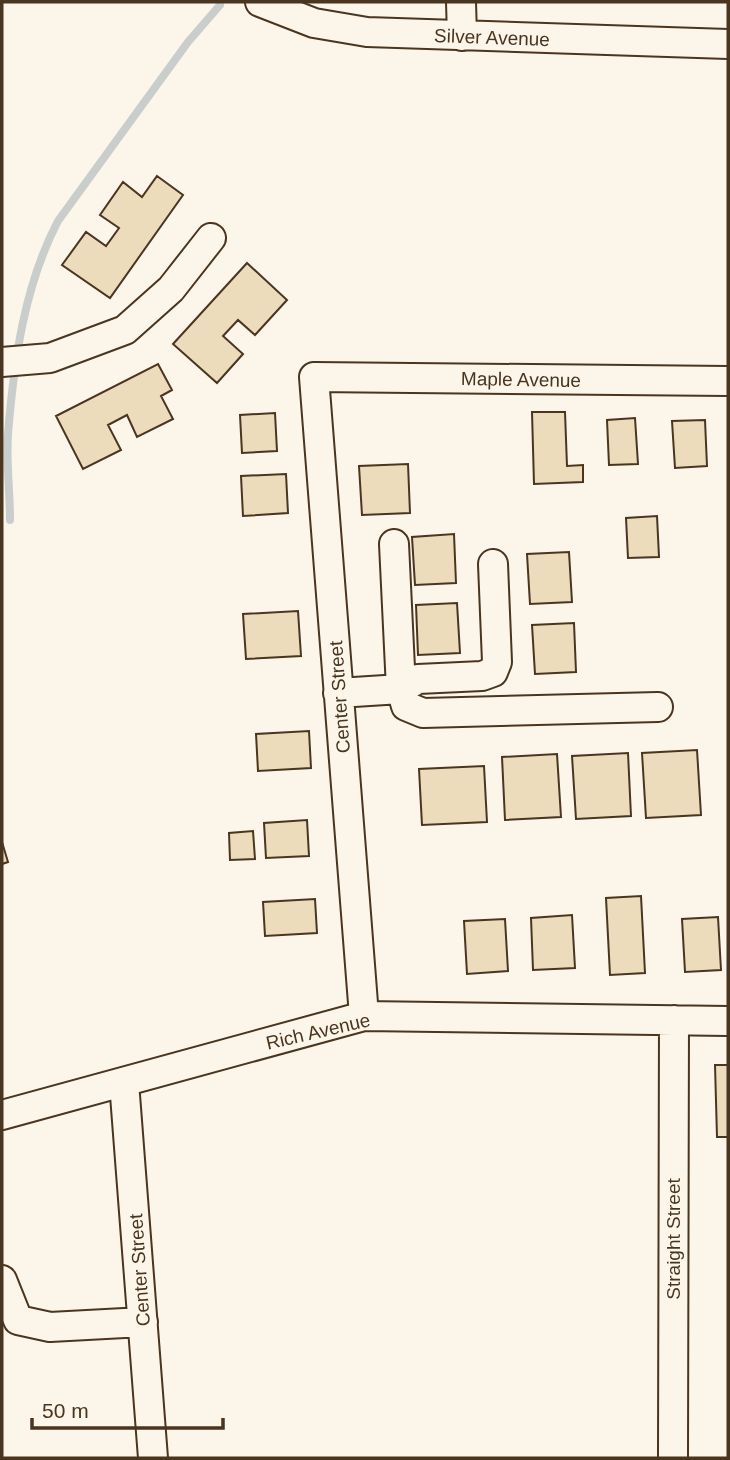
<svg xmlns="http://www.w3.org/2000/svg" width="730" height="1460" font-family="Arial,sans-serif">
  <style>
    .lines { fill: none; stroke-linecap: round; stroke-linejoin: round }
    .stream { stroke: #c9cecd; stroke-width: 8 }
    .building { fill: #ecdcbc; stroke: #4a3520; stroke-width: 2 }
    .minor-casing { stroke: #4a3520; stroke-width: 32 }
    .minor { stroke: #fbf6e9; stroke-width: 28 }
    .labels { text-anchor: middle; stroke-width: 5; stroke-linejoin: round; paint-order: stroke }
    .street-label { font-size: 19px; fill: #4a3520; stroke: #fbf6e9 }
  </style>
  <rect width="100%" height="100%" fill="#fbf6e9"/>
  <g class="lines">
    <!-- stream -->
    <path class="stream" d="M10 520C10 491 6 462 8 434 14 361 24 286 58 221L188 42 220 5"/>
  </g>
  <!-- building -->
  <path class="building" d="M157 176 183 195 110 298 62 265 86 232 106 246 119 228 100 215 123 182 142 197Z
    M247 263 287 300 255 335 238 320 223 336 243 354 217 383 173 344Z
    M158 364 172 390 161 396 173 419 137 437 127 415 108 425 121 450 83 469 56 416Z
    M532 412H565L567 466 583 465V482L534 484Z
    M275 413 277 451 242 453 240 415Z
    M635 418 638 464 609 465 607 420Z
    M705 420 707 466 675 468 672 421Z
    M408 464 410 513 362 515 359 466Z
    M286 474 288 513 243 516 241 476Z
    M657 516 659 557 628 558 626 518Z
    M454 534 456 583 415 585 412 537Z
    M569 552 572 602 530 604 527 554Z
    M457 603 460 653 418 655 416 605Z
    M298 611 301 656 246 659 243 614Z
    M574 623 576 672 535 674 532 625Z
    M309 731 311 768 258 771 256 734Z
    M697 750 701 815 646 818 642 753Z
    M628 753 631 816 576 819 572 756Z
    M557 754 561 817 505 820 502 757Z
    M484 766 487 822 422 825 419 769Z
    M307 820 309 856 266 858 264 823Z
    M253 831 255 859 230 860 229 833Z
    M2 842 8 862 2 864Z
    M641 896 645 973 610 975 606 898Z
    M315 899 317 933 265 936 263 902Z
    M572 915 575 968 533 970 531 918Z
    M718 917 721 970 685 972 682 919Z
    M505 919 508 971 467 974 464 921Z
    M715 1065H728V1137H717Z"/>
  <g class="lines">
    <defs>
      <path id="minor" d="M260 2 314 23 367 32 728 44
        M461 2 462 36
        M2 362 50 358 125 330 171 289 211 238
        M394 544 401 689
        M401 689 418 679 482 676 493 672 497 662 493 564
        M338 693 401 689 406 706 423 713 658 707
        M364 1016 314 377 728 381
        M124 1082 153 1458
        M2 1115 364 1016 728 1021
        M2 1280 18 1320 50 1327 143 1322
        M673 1458 674 1020"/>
    </defs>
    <!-- minor casing -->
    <use href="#minor" class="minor-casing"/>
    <!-- minor -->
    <use href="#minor" class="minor"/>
  </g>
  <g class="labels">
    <!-- street labels -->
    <g class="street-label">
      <text transform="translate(492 37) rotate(2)" y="7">Silver Avenue</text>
      <text transform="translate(521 379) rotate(1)" y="7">Maple Avenue</text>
      <text transform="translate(339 697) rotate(-94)" y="7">Center Street</text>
      <text transform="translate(318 1031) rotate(-13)" y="7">Rich Avenue</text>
      <text transform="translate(673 1239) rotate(-90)" y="7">Straight Street</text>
      <text transform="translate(139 1270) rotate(-94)" y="7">Center Street</text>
    </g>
  </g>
  <!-- border -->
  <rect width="730" height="1460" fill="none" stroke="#4a3520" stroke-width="7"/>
  <!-- scale -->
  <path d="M32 1418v10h191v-10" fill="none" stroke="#4a3520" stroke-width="3.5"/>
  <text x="42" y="1418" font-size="21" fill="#4a3520" stroke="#fbf6e9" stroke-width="5" paint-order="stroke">50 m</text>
</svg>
